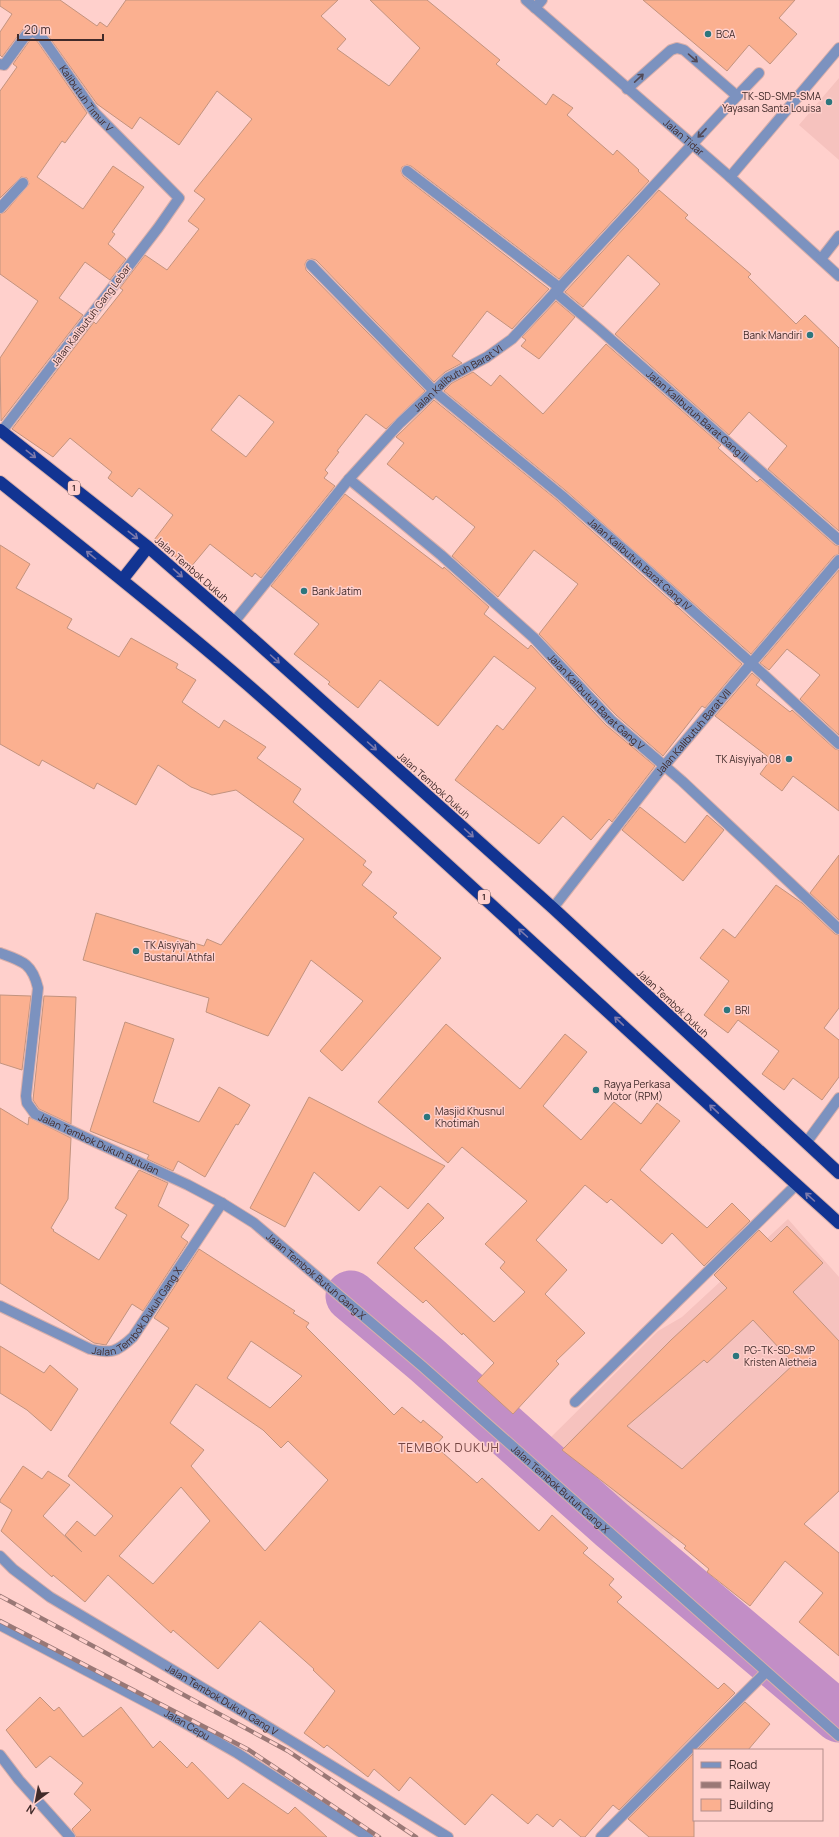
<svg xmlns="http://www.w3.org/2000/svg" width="839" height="1837" font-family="Manrope,sans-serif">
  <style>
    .built { fill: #f6c2be }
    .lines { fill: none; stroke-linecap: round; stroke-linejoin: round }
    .river { stroke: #c28ec6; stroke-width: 51 }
    .building { fill: #fbb090; stroke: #c3937e; fill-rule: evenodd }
    .minor-casing { stroke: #d9afab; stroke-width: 12 }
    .highway-casing { stroke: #d9afab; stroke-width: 14 }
    .minor { stroke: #7c92bf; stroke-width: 10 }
    .highway { stroke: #123492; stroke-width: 12 }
    .rail-casing { stroke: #9a7876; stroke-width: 4.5 }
    .rail { stroke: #ffd0cc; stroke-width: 3; stroke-dasharray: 9; stroke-linecap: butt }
    .oneway { stroke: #524956 }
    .oneway2 { stroke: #7d7aac }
    .poi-dot { fill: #2d767d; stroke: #ffd0cc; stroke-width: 1.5 }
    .labels { text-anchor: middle; stroke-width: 3; stroke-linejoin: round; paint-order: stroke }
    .shield { fill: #ffd0cc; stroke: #795c5a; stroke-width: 1 }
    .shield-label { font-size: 9px; font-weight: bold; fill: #402a29 }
    .poi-label { font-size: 10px; fill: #402a29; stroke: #ffd0cc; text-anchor: start }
    .street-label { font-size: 10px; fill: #402a29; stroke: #ffd0cc }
    .quarter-label { font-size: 12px; letter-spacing: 1px; fill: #744542; stroke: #ffd0cc }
  </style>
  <rect width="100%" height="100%" fill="#ffd0cc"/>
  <!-- built -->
  <path class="built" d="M839 78V160L799 125Z
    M788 1219 839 1277V1381L669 1542 543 1445 658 1331 682 1317Z"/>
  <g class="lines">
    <!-- river -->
    <path class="river" d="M351 1296 427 1360 612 1525 839 1717"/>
  </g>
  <!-- building -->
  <path class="building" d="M0 0H60L97 26 100 22 107 27 126 0H338L321 16 346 39 337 49 389 86 420 48 370 0H427L500 60 496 64 546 105 553 94 573 108 567 115 613 155 617 150 639 170 638 171 649 181 559 279 411 166 407 165 402 167 401 171 403 176 549 289 512 329 487 311 452 356 462 363 445 372 434 382 316 260 312 259 307 260 305 264 306 270 425 391 386 429 366 414 337 451 339 452 325 470 328 473 324 478 335 486 261 578 255 573 252 577 210 544 190 568 154 540 173 515 139 488 132 497 108 478 112 472 70 438 53 457 12 429 94 322 96 324 123 290 120 288 145 255 167 270 199 229 188 221 205 199 194 191 252 119 217 91 179 145 140 117 132 129 97 104 44 30 34 26 23 29 2 57 0 55V32L12 14 0 6ZM239 395 274 422 246 457 211 430Z
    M643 0H795L779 18 797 34 770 64 749 45 727 71Z
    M33 39 37 41 87 113 65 143 62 141 37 177 83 209 113 166 144 187 112 232 115 234 108 244 126 259 110 280 85 262 59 298 83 315 1 421 0 358 38 301 0 274V214L5 212 29 184 27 178 21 177 0 198V91L17 67 13 64 30 40Z
    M659 190 688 215 685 218 751 274 748 277 796 324 805 315 839 348V531L768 469 787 446 749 412 729 435 615 334 660 284 628 255 583 307 565 292Z
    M556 301 575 317 539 359 521 346 526 340 522 337Z
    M606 344 721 445 718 448 757 482 760 479 835 545 839 546V554L834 556 751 654 565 490 444 391 452 383 473 372 491 386 500 375 543 414Z
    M434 400 557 500 742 664 705 708 702 706 663 756 616 715 539 634 578 584 534 550 498 597 452 556 475 527 436 496 433 500 387 464 404 443 396 437Z
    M345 494 443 569 444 567 489 607 484 614 528 649 531 645 606 725 655 766 612 822 609 819 591 840 563 816 539 844 455 780 497 725 503 730 536 688 494 656 438 726 380 680 358 708 328 684 330 682 294 654 319 624 271 586Z
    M0 545 30 564 16 588 72 619 67 628 119 657 131 638 178 664 176 668 196 680 182 702 219 728 224 720 266 747 257 758 301 789 293 802 366 861 363 865 372 872 362 885 397 913 393 917 441 958 342 1071 320 1051 363 1001 311 960 268 1036 206 1012 209 998 83 960 96 913 204 946 207 939 221 945 304 839 236 790 212 795 191 787 158 765 136 805 97 783 94 789 42 760 39 766 0 744Z
    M839 570V735L800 699 820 675 787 649 769 670 760 663Z
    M752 673 760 680 756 685 790 712 792 710 835 749 839 750V811L793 776 782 791 760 774 771 759 715 716Z
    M640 807 685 843 707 815 724 830 683 881 622 830Z
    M839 855V920L810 893Z
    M776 885 802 903 835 934 839 935V1008L824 1028 839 1040V1077L822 1100 793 1078 784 1090 762 1074 779 1051 738 1020 728 1033 704 1015 729 981 700 958 723 929 735 938Z
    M0 995 31 996 22 1070 0 1063Z
    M44 996 76 997 71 1124 39 1109 33 1100Z
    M125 1022 174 1039 153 1102 199 1122 219 1087 250 1105 238 1125 236 1124 205 1177 178 1161 173 1171 147 1159 149 1155 90 1131Z
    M446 1024 520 1089 565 1034 587 1052 543 1106 581 1140 614 1102 641 1124 657 1103 680 1121 640 1170 707 1228 732 1203 750 1221 704 1266 672 1233 662 1244 611 1199 607 1203 585 1185 536 1240 567 1270 545 1294 585 1333 556 1361 559 1364 513 1414 477 1381 494 1363 463 1333 462 1335 426 1300 423 1303 377 1263 428 1203 444 1218 414 1248 494 1322 525 1292 500 1268 505 1262 485 1244 527 1201 462 1147 448 1163 378 1102Z
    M309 1097 367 1127 445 1166 408 1209 380 1186 359 1211 314 1172 285 1227 250 1208Z
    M0 1108 28 1125 29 1117 71 1138 68 1199 51 1228 54 1230 53 1231 99 1260 127 1215 115 1208 139 1170 168 1183 158 1206 189 1225 181 1237 188 1242 143 1311 132 1304 106 1345 94 1343 0 1283Z
    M787 1226 823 1263 793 1292 839 1341V1491L804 1524 839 1553V1656L799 1622 823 1593 785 1561 750 1606 707 1572 709 1569 684 1548 686 1546 562 1450 671 1340 727 1288 714 1275 759 1230 771 1242ZM753 1320 794 1364 682 1469 627 1426 704 1360 707 1363Z
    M199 1249 295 1311 293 1313 309 1323 306 1327 394 1415 402 1407 421 1423 423 1420 443 1437 435 1446 477 1483 482 1478 539 1531 552 1515 588 1548 583 1553 614 1579 609 1585 622 1597 617 1602 718 1689 724 1683 735 1693 619 1810 613 1805 585 1837H581L560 1819 553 1827 537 1814 528 1824 492 1794 465 1825 410 1777 399 1791 374 1769 368 1777 327 1745 324 1748 304 1733 335 1691 313 1670 314 1669 260 1621 218 1669 173 1630 171 1633 108 1575 85 1602 53 1575 52 1577 1 1531 12 1510 0 1502V1500L23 1466 42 1479 48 1471 70 1485 43 1516 82 1552 65 1535 77 1521 95 1536 113 1516 68 1476 169 1328 154 1318ZM251 1341 302 1376 270 1408 227 1378ZM196 1384 263 1430 281 1448 288 1441 328 1480 265 1551 191 1466 204 1450 170 1423ZM181 1487 210 1521 153 1584 119 1556Z
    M0 1346 44 1373 50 1365 78 1389 51 1431 27 1410 0 1393Z
    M40 1697 54 1711 59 1707 83 1737 121 1707 153 1748 160 1741 187 1768 192 1762 228 1799 243 1783 288 1814 295 1807 327 1837H76L72 1829 91 1810 74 1794 83 1783 50 1756 36 1768 6 1730Z
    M745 1702 770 1724 748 1750H697Z
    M694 1753V1837H649L628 1819Z"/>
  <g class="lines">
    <defs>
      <g id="minor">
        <path id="s1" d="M526 0 730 177 839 276"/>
        <path d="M535 8 542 0"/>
        <path id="s2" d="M0 64 4 65 26 35 33 32 41 36 95 113 179 198 158 228 2 431"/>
        <path d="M737 96 759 73"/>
        <path d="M407 171 560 288"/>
        <path d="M730 177 839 48"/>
        <path d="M0 208 23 183"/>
        <path d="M821 259 839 236"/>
        <path id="s3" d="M311 265 434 391 561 495 628 553 751 663 839 744"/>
        <path id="s4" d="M555 292 599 329 839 540"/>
        <path id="s5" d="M349 479 441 555 534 638 611 720 682 781 839 929"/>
        <path id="s6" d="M234 622 349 479 400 423 448 378 487 357 512 339 737 96 684 50 677 48 671 50 627 89"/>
        <path id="s7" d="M553 908 659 772 839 560"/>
        <path id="s8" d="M0 953C22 961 32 963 38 988L26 1096 27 1103 35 1114 188 1185 222 1203 254 1223 422 1366 839 1736"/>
        <path d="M806 1143 839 1098"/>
        <path id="s9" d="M0 1306 90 1349C111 1354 117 1352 133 1337L222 1203"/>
        <path d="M575 1402 796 1185"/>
        <path id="s10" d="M0 1556 13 1569 50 1597 260 1722 448 1837"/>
        <path id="s11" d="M0 1625 167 1713 237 1753 368 1837"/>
        <path d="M0 1755 19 1780 70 1837"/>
        <path d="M601 1837 766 1672"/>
      </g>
      <path id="highway" d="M0 430 148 547 234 622 553 908 839 1173
        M0 482C83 549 168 615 248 685 448 861 641 1045 839 1223
        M122 580 148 547"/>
    </defs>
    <!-- minor casing -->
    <use href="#minor" class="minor-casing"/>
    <!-- highway casing -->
    <use href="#highway" class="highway-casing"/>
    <!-- minor -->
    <use href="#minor" class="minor"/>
    <!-- highway -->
    <use href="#highway" class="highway"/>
    <defs>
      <path id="rail" d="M0 1596 288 1751 416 1837
        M0 1621 249 1750 379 1837"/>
    </defs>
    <!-- rail casing -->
    <use href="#rail" class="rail-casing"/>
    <!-- rail -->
    <use href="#rail" class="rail"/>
  </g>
  <!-- one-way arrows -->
  <defs><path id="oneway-shaft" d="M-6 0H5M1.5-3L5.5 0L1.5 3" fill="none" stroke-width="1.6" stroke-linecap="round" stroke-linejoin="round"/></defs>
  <g class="oneway">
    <use href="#oneway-shaft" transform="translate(693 58) rotate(41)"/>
    <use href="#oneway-shaft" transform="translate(639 78) rotate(-43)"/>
    <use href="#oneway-shaft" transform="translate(702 133) rotate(133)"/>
  </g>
  <g class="oneway2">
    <use href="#oneway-shaft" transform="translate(31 454) rotate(38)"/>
    <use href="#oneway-shaft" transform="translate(133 535) rotate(38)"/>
    <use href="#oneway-shaft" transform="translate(91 555) rotate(-141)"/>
    <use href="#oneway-shaft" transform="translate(178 573) rotate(41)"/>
    <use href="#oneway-shaft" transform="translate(275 659) rotate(42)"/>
    <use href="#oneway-shaft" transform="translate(372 746) rotate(42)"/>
    <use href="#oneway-shaft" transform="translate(469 833) rotate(42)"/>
    <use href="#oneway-shaft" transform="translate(523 933) rotate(-138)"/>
    <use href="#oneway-shaft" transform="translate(619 1021) rotate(-137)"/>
    <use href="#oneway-shaft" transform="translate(714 1109) rotate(-137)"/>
    <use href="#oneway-shaft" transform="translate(810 1197) rotate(-138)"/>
  </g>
  <!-- markers -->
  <g class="poi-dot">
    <circle cx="708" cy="34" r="4"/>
    <circle cx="829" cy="102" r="4"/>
    <circle cx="810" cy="335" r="4"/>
    <circle cx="304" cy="591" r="4"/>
    <circle cx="789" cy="759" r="4"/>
    <circle cx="136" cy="951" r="4"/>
    <circle cx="727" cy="1010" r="4"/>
    <circle cx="596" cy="1090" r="4"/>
    <circle cx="427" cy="1117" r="4"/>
    <circle cx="736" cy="1356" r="4"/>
  </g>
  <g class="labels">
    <!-- shield labels -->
    <g class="shield">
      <rect x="68" y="481" width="12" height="14" rx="3"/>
      <rect x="478" y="890" width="12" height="14" rx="3"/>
    </g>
    <g class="shield-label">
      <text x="74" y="491">1</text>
      <text x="484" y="900">1</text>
    </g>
    <!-- poi labels -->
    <g class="poi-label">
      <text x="716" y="38">BCA</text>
      <text x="821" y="100" text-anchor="end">TK-SD-SMP-SMA<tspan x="821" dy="12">Yayasan Santa Louisa</tspan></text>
      <text x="802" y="339" text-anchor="end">Bank Mandiri</text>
      <text x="312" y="595">Bank Jatim</text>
      <text x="781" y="763" text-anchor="end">TK Aisyiyah 08</text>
      <text x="144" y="949">TK Aisyiyah<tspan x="144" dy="12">Bustanul Athfal</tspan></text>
      <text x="735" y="1014">BRI</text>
      <text x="604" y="1088">Rayya Perkasa<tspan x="604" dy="12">Motor (RPM)</tspan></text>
      <text x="435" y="1115">Masjid Khusnul<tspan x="435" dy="12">Khotimah</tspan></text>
      <text x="744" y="1354">PG-TK-SD-SMP<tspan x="744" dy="12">Kristen Aletheia</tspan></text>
    </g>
    <!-- street labels -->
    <g class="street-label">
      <text dy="4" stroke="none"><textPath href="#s2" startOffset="135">Kalibutuh Timur V</textPath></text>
      <text dy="4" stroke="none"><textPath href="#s1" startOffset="209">Jalan Tidar</textPath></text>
      <text transform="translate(91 315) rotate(-53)" y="4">Jalan Kalibutuh Gang Lebar</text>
      <text dy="4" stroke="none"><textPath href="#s6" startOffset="333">Jalan Kalibutuh Barat VI</textPath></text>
      <text dy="4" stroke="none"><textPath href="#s4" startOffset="189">Jalan Kalibutuh Barat Gang III</textPath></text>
      <text dy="4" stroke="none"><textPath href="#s3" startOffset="445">Jalan Kalibutuh Barat Gang IV</textPath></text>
      <text transform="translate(192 569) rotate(41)" y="4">Jalan Tembok Dukuh</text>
      <text dy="4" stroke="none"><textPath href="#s5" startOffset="333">Jalan Kalibutuh Barat Gang V</textPath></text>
      <text dy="4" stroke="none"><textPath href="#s7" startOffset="225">Jalan Kalibutuh Barat VII</textPath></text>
      <text transform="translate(434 785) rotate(42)" y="4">Jalan Tembok Dukuh</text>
      <text transform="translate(673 1003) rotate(43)" y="4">Jalan Tembok Dukuh</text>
      <text dy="4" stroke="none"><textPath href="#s8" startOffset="255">Jalan Tembok Dukuh Butulan</textPath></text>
      <text dy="4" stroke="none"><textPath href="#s8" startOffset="511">Jalan Tembok Butuh Gang X</textPath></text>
      <text dy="4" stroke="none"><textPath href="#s9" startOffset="166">Jalan Tembok Dukuh Gang X</textPath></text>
      <text dy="4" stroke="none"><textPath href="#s8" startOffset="835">Jalan Tembok Butuh Gang X</textPath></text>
      <text dy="4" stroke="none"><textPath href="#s10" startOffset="265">Jalan Tembok Dukuh Gang V</textPath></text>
      <text dy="4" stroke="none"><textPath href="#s11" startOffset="212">Jalan Cepu</textPath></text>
    </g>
    <!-- quarter labels -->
    <g class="quarter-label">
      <text x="449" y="1452">TEMBOK DUKUH</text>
    </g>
  </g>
  <!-- legend -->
  <rect x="693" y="1749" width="130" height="72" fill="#ffd0cc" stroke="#b38e8b"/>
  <rect x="701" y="1762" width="20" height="6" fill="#7c92bf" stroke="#b38e8b"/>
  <text x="729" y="1769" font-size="12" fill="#402a29">Road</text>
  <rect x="701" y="1782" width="20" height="6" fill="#9a7876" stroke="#b38e8b"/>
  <text x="729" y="1789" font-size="12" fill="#402a29">Railway</text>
  <rect x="701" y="1799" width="20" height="12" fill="#fbb090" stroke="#b38e8b"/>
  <text x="729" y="1809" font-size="12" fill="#402a29">Building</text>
  <!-- north arrow -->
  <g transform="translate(36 1801) rotate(212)" stroke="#ffd0cc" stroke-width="3" paint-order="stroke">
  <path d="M0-3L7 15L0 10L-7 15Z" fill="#402a29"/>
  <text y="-6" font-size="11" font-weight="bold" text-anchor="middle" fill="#402a29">N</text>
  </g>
  <!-- scale -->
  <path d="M18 34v6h85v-6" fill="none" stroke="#402a29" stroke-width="2"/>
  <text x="24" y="34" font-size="12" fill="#402a29" stroke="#ffd0cc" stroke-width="3" paint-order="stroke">20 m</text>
</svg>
